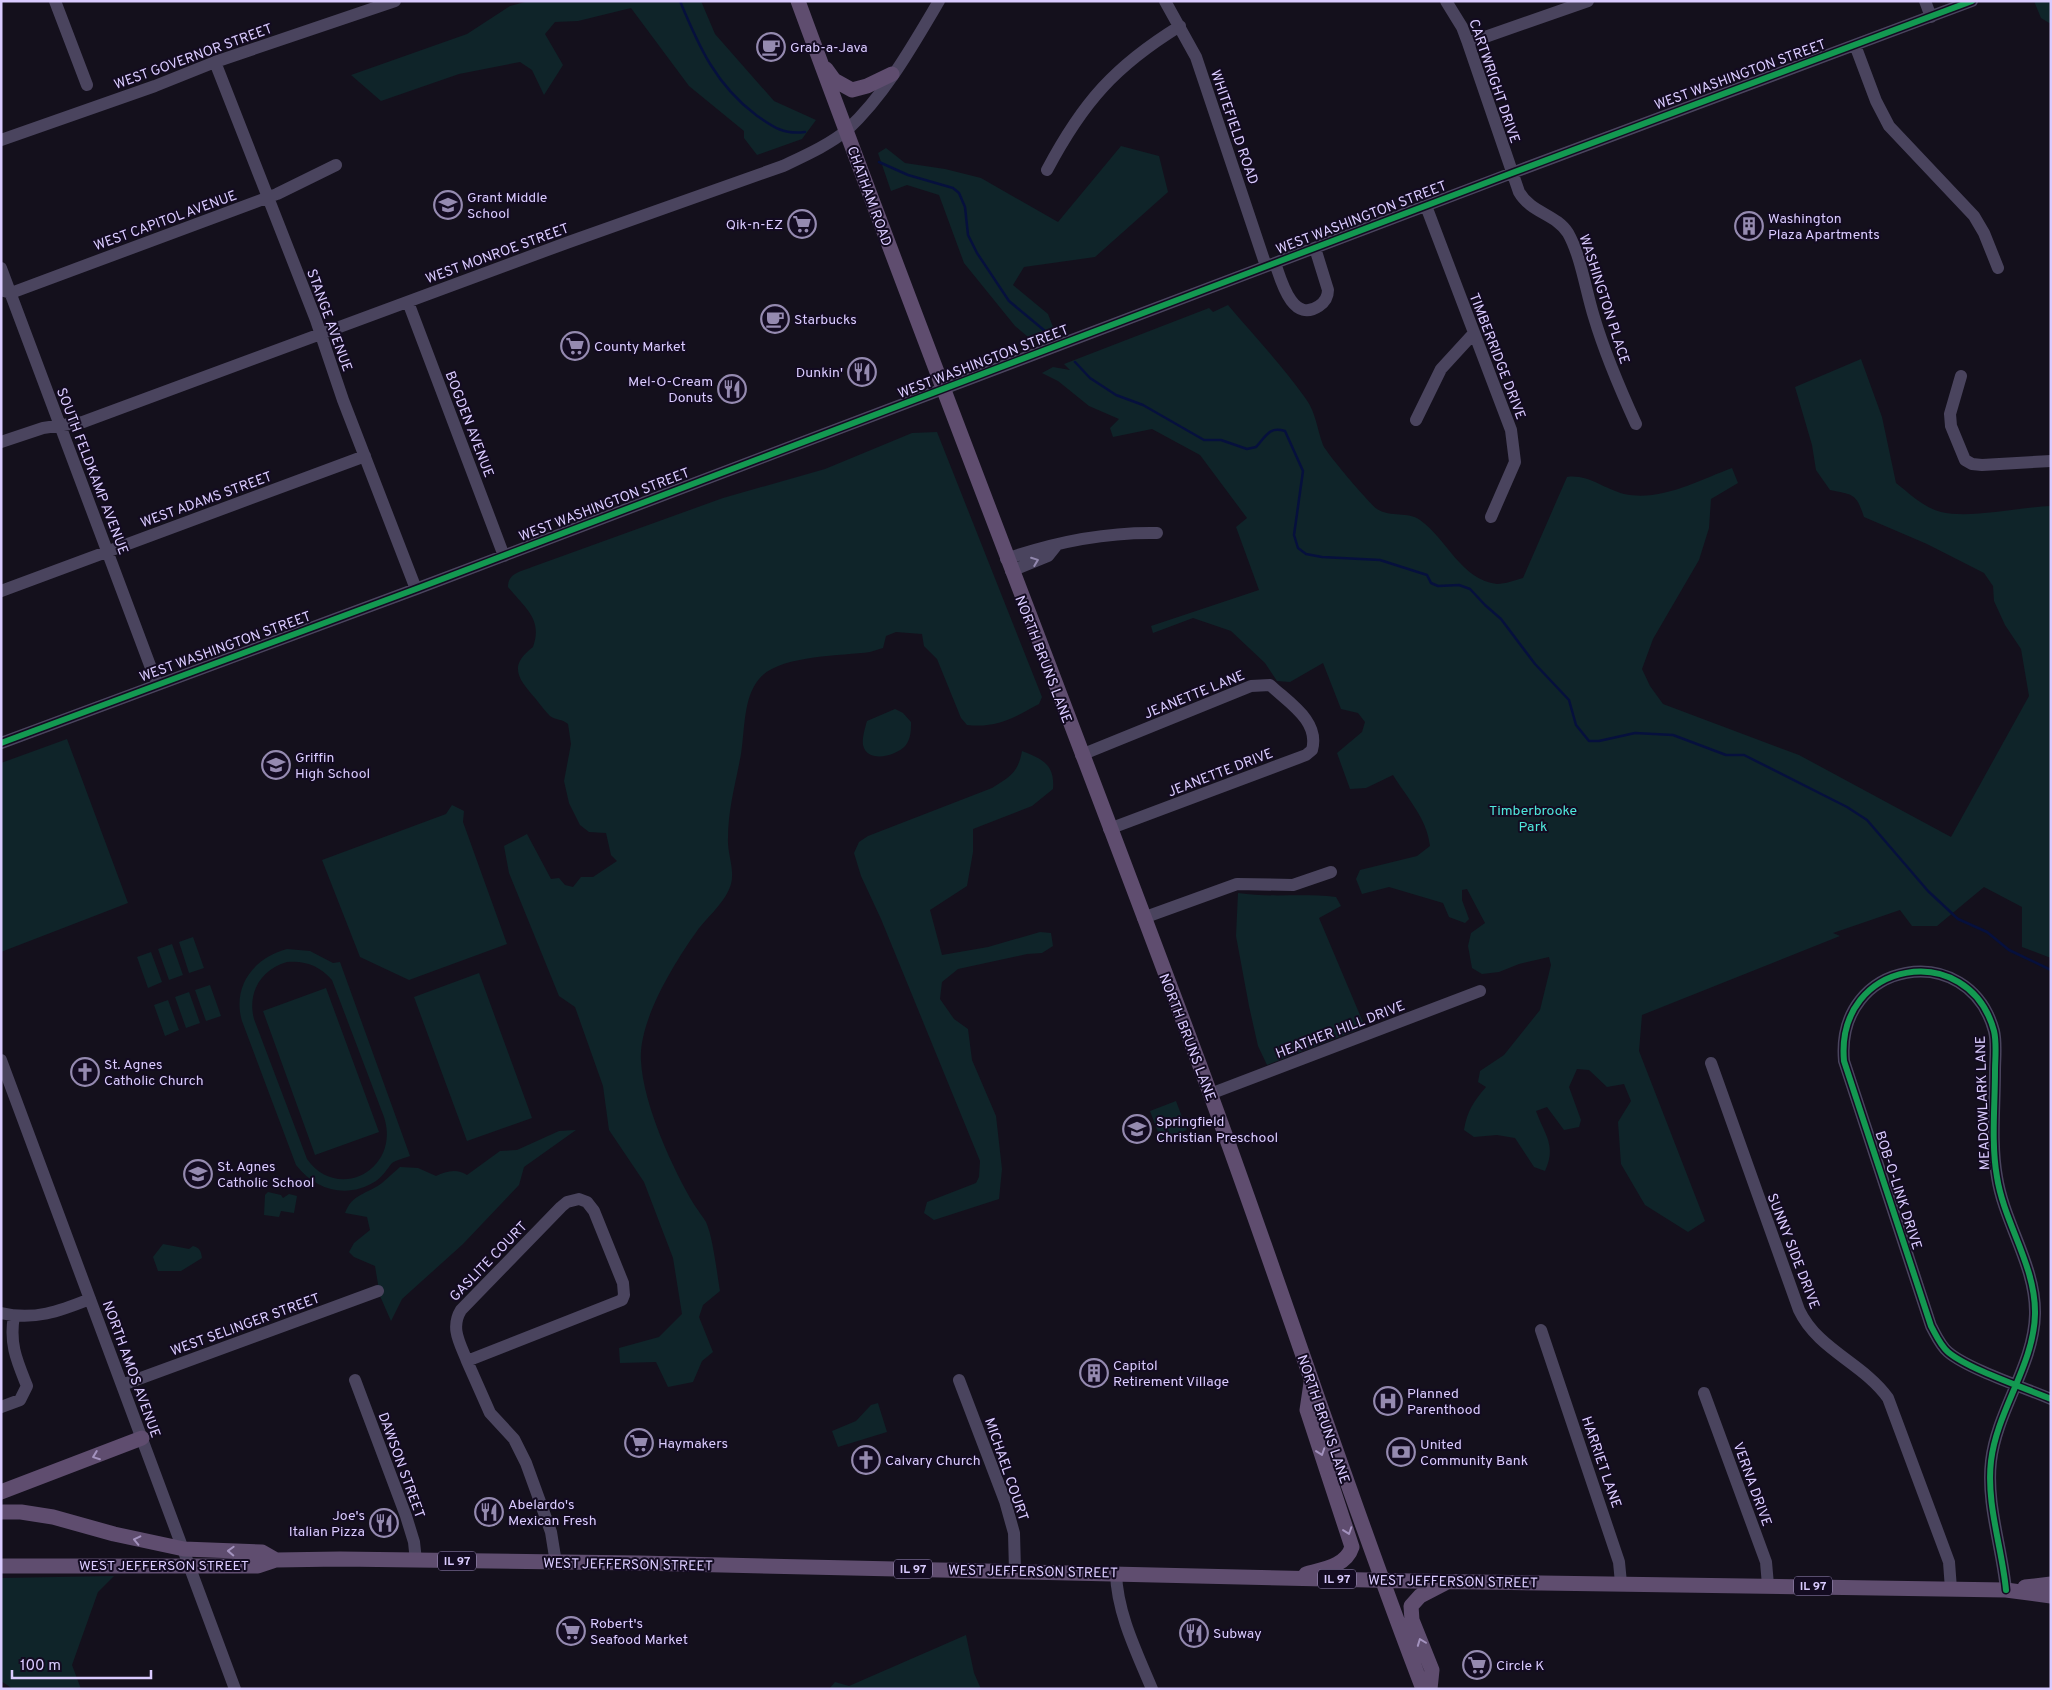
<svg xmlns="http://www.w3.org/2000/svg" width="2052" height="1690" font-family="Overpass,sans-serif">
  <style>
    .green { fill: #0f2429; fill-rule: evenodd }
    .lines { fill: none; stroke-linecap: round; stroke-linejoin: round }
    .stream { stroke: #06103d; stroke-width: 2.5 }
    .minor { stroke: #4a445e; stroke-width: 12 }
    .major { stroke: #5f4d6f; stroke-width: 15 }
    .cycleway-casing { stroke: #130b21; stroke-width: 9 }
    .cycleway { stroke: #139951; stroke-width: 6 }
    .oneway { stroke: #9288ae }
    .oneway2 { stroke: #a392be }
    .labels { text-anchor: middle; stroke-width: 4; stroke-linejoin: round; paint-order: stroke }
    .shield { fill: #130b21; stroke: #9e91bc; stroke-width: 1 }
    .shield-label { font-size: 12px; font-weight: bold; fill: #dacbff }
    .poi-label { font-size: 14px; fill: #dacbff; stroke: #130b21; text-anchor: start }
    .street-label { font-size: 14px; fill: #dacbff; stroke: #130b21 }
    .park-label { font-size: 14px; fill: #4fe8dc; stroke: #130b21 }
  </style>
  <rect width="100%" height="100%" fill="#14101c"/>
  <!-- green -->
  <path class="green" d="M529 1H701L715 34 774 101 816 120 802 139 757 155 744 138V131L689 86 631 8 578 21 555 22 545 34 563 65 544 95 532 70 520 62 459 74 381 101 351 75 467 34 510 6Z
    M2034 1H2051V24L2041 18Z
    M1121 146 1159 156 1168 192 1095 257 1024 267 1013 285 1048 314 1053 327 1028 337 1015 326 964 263 939 195 907 185 891 191 878 153 886 148 905 163 945 169 981 178 1058 222Z
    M1228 305C1254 336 1283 366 1306 399 1316 413 1317 429 1323 445 1327 454 1369 503 1377 509 1391 518 1408 511 1420 520 1448 540 1460 579 1497 584 1505 584 1516 580 1523 578L1567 477C1588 474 1604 489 1624 494 1661 502 1699 480 1732 468L1738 483 1711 499 1709 528 1699 560 1653 639 1642 669 1650 686 1663 704 1799 755 1951 837 2029 696 2021 649 2005 625 1994 601 1993 586 1984 573 1927 544 1864 517C1856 493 1854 495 1830 490L1816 470 1812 445 1795 387 1861 359 1882 417 1896 483C1909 493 1924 508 1941 512 1971 519 2019 507 2051 506V958L2022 947V907L1984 887 1937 926H1912L1900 910 1833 933 1840 936 1642 1015 1639 1051 1705 1221 1688 1232 1645 1205 1621 1164 1618 1122 1631 1101 1624 1084 1607 1087 1589 1070 1577 1069 1569 1087 1581 1120 1579 1127 1564 1130 1547 1107 1536 1111C1544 1134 1557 1145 1545 1171L1534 1167 1515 1138 1497 1135 1474 1137 1464 1130C1467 1111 1474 1101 1486 1087L1478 1082 1480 1071 1504 1055 1540 1010 1551 965 1549 957 1519 964 1499 972 1482 974 1472 968 1468 946 1471 933 1485 923 1467 889 1462 890V900L1469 919 1465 923 1449 917 1443 903 1389 887 1362 894 1356 879 1360 870 1417 856 1430 846C1427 818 1407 798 1393 775L1366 788 1350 789 1337 753 1362 732 1365 722 1358 713 1341 709 1323 663 1290 682 1277 681 1265 663 1231 631 1193 618 1153 633 1151 626 1259 590 1236 527 1247 518 1200 455 1152 429 1113 437 1110 428 1119 419 1089 406 1058 381 1042 373 1053 367 1070 370 1064 364 1209 308 1213 312Z
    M937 432 1042 697 1039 704C1013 718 998 728 967 725L961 718 937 659 924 646 922 634 896 632 886 636 883 648 870 652C841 656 778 655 759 679 743 698 745 730 741 754 736 782 728 809 728 838 727 853 735 869 731 884 726 902 707 917 697 931 674 963 638 1022 641 1061 643 1104 673 1170 695 1206 699 1212 703 1217 706 1222 713 1237 717 1274 720 1291L703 1305 699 1317 713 1352 702 1361 693 1382 668 1387 656 1362 620 1363 619 1348 659 1337 682 1314 673 1258 644 1182 609 1130 603 1086 575 1007 559 996 509 873 504 846 527 834 551 879 559 878 565 885 573 887 581 877H593L617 861 611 855 606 833 589 832 580 825 569 803 564 781 571 744 568 724C563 719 555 720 550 716 545 711 540 704 535 698 518 678 508 666 533 647 543 619 525 608 508 587 508 573 520 572 532 567L723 498 825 469 912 433Z
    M895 709 903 713 911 722C911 730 911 738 906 745 897 756 867 764 863 745 862 738 865 728 867 721Z
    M67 739 128 903 1 952V763Z
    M1022 751C1043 759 1055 765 1053 789L1032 806 973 829V852L967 886 930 910 942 955 988 947 1040 932 1051 933 1053 946 1042 953 1027 954 958 969 942 982 940 999 954 1019 968 1029 972 1060 996 1116 1002 1169 999 1199 934 1220 924 1213 927 1202 976 1183 979 1177 980 1161 881 919 861 876 854 853 859 842 868 836 992 788C1010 777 1018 773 1022 751Z
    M452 805 464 811 463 822 507 944 409 980 360 957 322 860 446 814Z
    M1238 893C1270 898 1303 893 1336 897L1341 906 1319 918 1365 1027 1267 1065 1258 1046 1249 1006 1236 936Z
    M193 937 204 968 189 973 179 942Z
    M172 944 183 975 169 980 158 949Z
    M287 949 310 951 333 963 340 962 410 1156C405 1158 396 1160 392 1163 387 1169 383 1176 376 1181 348 1199 316 1191 296 1165L242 1021C232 987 253 958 287 949ZM287 962C305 960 320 966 332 980L384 1117C401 1169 338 1203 307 1159L254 1019C247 993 261 969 287 962Z
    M151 952 162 982 148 988 137 957Z
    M479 973 532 1118 467 1141 414 997Z
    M210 985 221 1016 206 1021 195 990Z
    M326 988 379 1132 315 1155 263 1011Z
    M189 992 200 1023 186 1028 175 997Z
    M168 1000 179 1030 165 1036 154 1005Z
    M1176 1101 1187 1130 1161 1140 1150 1111Z
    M576 1130 524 1167 519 1185 463 1244 402 1299 391 1321 380 1296 375 1266 354 1257 349 1252 354 1243 370 1230 367 1217 345 1213C352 1194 367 1194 382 1183 388 1178 394 1172 400 1167L418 1168 436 1176C446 1171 457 1168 467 1175L500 1151 517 1150 559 1131Z
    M268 1192 281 1195 283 1198 289 1194 297 1196 294 1213 281 1211 279 1217 264 1215 265 1195Z
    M163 1244 189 1249 193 1246C200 1248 201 1251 202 1258L181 1271H158L153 1257Z
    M878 1403 887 1432 838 1447 832 1431 856 1421 871 1405Z
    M114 1576 98 1592 72 1665 81 1689H13L1 1681V1578Z
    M966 1635 974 1673 981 1689H829L835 1682 849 1686Z"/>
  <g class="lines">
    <!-- stream -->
    <path class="stream" d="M680 1C699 47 716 85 756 115 773 127 784 135 805 132
      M879 162 908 175 953 188 959 193 965 207 968 235 977 253 1009 301 1045 331
      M1075 362 1090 378 1116 395 1143 405 1204 440H1221L1247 449 1256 447C1266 437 1268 426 1285 431L1303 471 1294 535 1298 548 1306 554 1322 557 1380 560 1427 575 1431 583 1438 586 1459 585 1470 589 1485 605 1501 619 1535 664 1569 700 1576 725 1589 741H1599L1635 733 1673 735 1726 755H1744L1847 807 1867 820 1928 891 1958 919 1987 932 2009 950 2051 970"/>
    <!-- minor -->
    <path class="minor" d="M55 1 87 85
      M1165 1 1196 57 1266 266
      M1446 1 1462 27 1468 43 1519 192C1531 213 1556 214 1568 233 1581 256 1586 292 1594 317 1605 354 1620 389 1636 424
      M1925 1 1931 17
      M1468 43 1588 1
      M1855 45 1876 101 1889 126 1974 216 1984 233 1998 268
      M215 62 316 320 343 400 416 589
      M1 140 155 86 215 62 395 1
      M1047 170C1083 102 1115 66 1180 26
      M1426 206 1511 430 1515 462 1491 517
      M1275 263C1281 280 1292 324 1319 306 1325 302 1328 297 1328 290L1315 248
      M1 268 157 684
      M4 291 11 293 277 194 336 165
      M408 302 504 556
      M1961 376 1950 414 1951 426 1965 460 1972 464 1982 465 2051 461
      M1416 420 1441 369 1474 333
      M1 442 43 428 83 422 569 242 783 166C804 156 829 145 847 130 885 95 913 45 939 1
      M1006 559C1055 542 1104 532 1157 533
      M1011 571 1048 556 1056 546
      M1 591 365 456
      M1 743 416 589 1512 173 1972 1
      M1081 755 1251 686 1270 685C1289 703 1320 721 1312 750L1306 755 1109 829
      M1143 918 1237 884 1293 885 1331 872
      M1 1060 235 1689
      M1711 1063 1799 1310C1818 1350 1863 1363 1888 1398L1949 1562 1951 1589
      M1210 1094 1480 991
      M579 1199 587 1202 594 1211 623 1283 624 1295 622 1300 467 1361C460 1343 450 1328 461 1310L561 1207 567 1202Z
      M1 1313C34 1321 60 1311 90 1299
      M1541 1330 1619 1562 1621 1583
      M467 1361 490 1413 514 1439 526 1463 551 1532 556 1563
      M355 1380 406 1516 414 1542 416 1561
      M959 1380 1005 1501 1014 1533 1015 1571
      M122 1385 378 1291
      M1704 1393 1766 1562 1768 1585
      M1 1407 20 1400 27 1386C17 1361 9 1344 14 1316
      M1116 1573C1117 1613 1137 1653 1152 1689
      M2006 1590C2002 1547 1986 1504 1991 1461 1997 1410 2034 1365 2035 1314 2036 1266 2004 1223 1997 1177 1991 1143 1995 1106 1995 1071 1995 1059 1997 1043 1994 1031 1969 938 1835 959 1844 1061L1931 1326C1936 1335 1940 1345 1948 1352 1968 1369 2025 1388 2051 1399"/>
    <!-- major -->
    <path class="major" d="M798 1C932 366 1075 728 1210 1093 1283 1291 1347 1492 1423 1689
      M826 69 834 80 852 90 867 86 892 74
      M1 1492 142 1438
      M1 1512H21L53 1517 114 1534 184 1549 262 1552 276 1560
      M1 1566H258L276 1560 340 1559 638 1563 1412 1581 2006 1590 2051 1596
      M1306 1574C1324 1569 1346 1566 1352 1547L1307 1410 1311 1383
      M2025 1587 2051 1584
      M1430 1689 1432 1670 1412 1620 1411 1606 1420 1596 1445 1583"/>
    <defs>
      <path id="cycleway" d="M1 743 416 589 1512 173 1972 1
        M2006 1590C2002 1547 1986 1504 1991 1461 1997 1410 2034 1365 2035 1314 2036 1266 2004 1223 1997 1177 1991 1143 1995 1106 1995 1071 1995 1059 1997 1043 1994 1031 1969 938 1835 959 1844 1061L1931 1326C1936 1335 1940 1345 1948 1352 1968 1369 2025 1388 2051 1399"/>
    </defs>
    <!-- cycleway casing -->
    <use href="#cycleway" class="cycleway-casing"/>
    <!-- cycleway -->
    <use href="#cycleway" class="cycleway"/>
  </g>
  <!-- one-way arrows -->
  <defs><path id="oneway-chevron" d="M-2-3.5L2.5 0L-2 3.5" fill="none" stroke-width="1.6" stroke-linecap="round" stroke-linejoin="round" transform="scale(1.25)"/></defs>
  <use class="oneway" href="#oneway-chevron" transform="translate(1035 561) rotate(-21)"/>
  <g class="oneway2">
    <use href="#oneway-chevron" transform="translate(1321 1452) rotate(71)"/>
    <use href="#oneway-chevron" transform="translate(96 1456) rotate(159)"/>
    <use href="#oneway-chevron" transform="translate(1348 1531) rotate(71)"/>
    <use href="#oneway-chevron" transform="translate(137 1540) rotate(-167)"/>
    <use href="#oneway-chevron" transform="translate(231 1551) rotate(-178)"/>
    <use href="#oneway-chevron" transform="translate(1421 1642) rotate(-111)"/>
  </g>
  <!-- icons -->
  <defs>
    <symbol id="cafe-ring" viewBox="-11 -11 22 22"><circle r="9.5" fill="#130b21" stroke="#958ab0" stroke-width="1.5"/><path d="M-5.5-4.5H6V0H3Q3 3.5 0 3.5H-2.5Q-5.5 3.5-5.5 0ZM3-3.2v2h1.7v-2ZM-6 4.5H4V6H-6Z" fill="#958ab0"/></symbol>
    <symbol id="school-ring" viewBox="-11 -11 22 22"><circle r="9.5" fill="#130b21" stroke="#958ab0" stroke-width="1.5"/><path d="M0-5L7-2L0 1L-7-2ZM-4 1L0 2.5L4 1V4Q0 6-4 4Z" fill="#958ab0"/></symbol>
    <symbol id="supermarket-ring" viewBox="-11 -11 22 22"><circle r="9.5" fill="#130b21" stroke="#958ab0" stroke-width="1.5"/><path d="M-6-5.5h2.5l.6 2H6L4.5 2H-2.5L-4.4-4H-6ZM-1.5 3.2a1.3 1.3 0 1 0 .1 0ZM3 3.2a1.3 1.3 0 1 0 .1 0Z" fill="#958ab0"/></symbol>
    <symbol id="building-ring" viewBox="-11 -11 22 22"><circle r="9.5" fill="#130b21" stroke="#958ab0" stroke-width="1.5"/><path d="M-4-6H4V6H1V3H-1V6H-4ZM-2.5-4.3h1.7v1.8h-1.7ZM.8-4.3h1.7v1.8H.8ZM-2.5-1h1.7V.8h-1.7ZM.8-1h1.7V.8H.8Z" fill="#958ab0"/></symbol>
    <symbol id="restaurant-ring" viewBox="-11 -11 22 22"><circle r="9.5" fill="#130b21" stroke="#958ab0" stroke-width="1.5"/><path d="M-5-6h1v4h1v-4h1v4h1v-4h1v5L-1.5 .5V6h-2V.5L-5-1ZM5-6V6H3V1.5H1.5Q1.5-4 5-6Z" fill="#958ab0"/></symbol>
    <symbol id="church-ring" viewBox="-11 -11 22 22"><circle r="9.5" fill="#130b21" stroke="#958ab0" stroke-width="1.5"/><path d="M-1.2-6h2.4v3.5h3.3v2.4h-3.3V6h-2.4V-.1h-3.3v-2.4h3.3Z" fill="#958ab0"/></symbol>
    <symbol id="hospital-ring" viewBox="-11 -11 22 22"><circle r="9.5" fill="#130b21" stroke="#958ab0" stroke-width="1.5"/><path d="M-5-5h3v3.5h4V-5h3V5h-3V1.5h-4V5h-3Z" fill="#958ab0"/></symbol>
    <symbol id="bank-ring" viewBox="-11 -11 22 22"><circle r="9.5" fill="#130b21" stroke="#958ab0" stroke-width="1.5"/><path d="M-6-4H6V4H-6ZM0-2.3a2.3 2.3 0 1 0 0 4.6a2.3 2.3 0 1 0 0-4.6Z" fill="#958ab0"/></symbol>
  </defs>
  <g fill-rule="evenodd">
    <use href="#cafe-ring" x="755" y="31" width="32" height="32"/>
    <use href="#school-ring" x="432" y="189" width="32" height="32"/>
    <use href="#supermarket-ring" x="786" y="208" width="32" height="32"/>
    <use href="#building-ring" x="1733" y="210" width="32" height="32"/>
    <use href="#cafe-ring" x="759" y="303" width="32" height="32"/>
    <use href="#supermarket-ring" x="559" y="330" width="32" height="32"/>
    <use href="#restaurant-ring" x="846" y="356" width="32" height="32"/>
    <use href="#restaurant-ring" x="716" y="373" width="32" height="32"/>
    <use href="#school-ring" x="260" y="749" width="32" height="32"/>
    <use href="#church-ring" x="69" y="1056" width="32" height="32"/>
    <use href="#school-ring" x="1121" y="1113" width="32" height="32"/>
    <use href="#school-ring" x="182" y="1158" width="32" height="32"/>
    <use href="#building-ring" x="1078" y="1357" width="32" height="32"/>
    <use href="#hospital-ring" x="1372" y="1385" width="32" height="32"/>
    <use href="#supermarket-ring" x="623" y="1427" width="32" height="32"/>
    <use href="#bank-ring" x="1385" y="1436" width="32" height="32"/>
    <use href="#church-ring" x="850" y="1444" width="32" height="32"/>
    <use href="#restaurant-ring" x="473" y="1496" width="32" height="32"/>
    <use href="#restaurant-ring" x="368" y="1507" width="32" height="32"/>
    <use href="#supermarket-ring" x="555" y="1615" width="32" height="32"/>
    <use href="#restaurant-ring" x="1178" y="1617" width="32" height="32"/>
    <use href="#supermarket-ring" x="1461" y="1649" width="32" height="32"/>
  </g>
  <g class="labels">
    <!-- shield labels -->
    <g class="shield">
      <rect x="438" y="1551.5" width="38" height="19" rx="4"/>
      <rect x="894" y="1559.5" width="38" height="19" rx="4"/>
      <rect x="1318" y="1569.5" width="38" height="19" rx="4"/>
      <rect x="1794" y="1576.5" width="38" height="19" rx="4"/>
    </g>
    <g class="shield-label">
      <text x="457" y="1565">IL 97</text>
      <text x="913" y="1573">IL 97</text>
      <text x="1337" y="1583">IL 97</text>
      <text x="1813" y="1590">IL 97</text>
    </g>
    <!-- poi labels -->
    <g class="poi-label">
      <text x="790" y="52">Grab-a-Java</text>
      <text x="467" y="202">Grant Middle<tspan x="467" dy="16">School</tspan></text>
      <text x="1768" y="223">Washington<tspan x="1768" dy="16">Plaza Apartments</tspan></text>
      <text x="783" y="229" text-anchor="end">Qik-n-EZ</text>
      <text x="794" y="324">Starbucks</text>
      <text x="594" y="351">County Market</text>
      <text x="843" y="377" text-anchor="end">Dunkin'</text>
      <text x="713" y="386" text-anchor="end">Mel-O-Cream<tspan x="713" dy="16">Donuts</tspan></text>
      <text x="295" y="762">Griffin<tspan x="295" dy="16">High School</tspan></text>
      <text x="104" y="1069">St. Agnes<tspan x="104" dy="16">Catholic Church</tspan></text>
      <text x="1156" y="1126">Springfield<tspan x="1156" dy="16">Christian Preschool</tspan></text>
      <text x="217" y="1171">St. Agnes<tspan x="217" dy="16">Catholic School</tspan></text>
      <text x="1113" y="1370">Capitol<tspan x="1113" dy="16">Retirement Village</tspan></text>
      <text x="1407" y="1398">Planned<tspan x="1407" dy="16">Parenthood</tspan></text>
      <text x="658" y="1448">Haymakers</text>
      <text x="1420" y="1449">United<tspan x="1420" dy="16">Community Bank</tspan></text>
      <text x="885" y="1465">Calvary Church</text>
      <text x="508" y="1509">Abelardo's<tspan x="508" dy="16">Mexican Fresh</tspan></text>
      <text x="365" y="1520" text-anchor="end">Joe's<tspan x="365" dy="16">Italian Pizza</tspan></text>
      <text x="590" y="1628">Robert's<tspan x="590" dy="16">Seafood Market</tspan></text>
      <text x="1213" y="1638">Subway</text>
      <text x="1496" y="1670">Circle K</text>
    </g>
    <!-- street labels -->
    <g class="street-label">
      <text transform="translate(193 56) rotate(-20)" y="5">WEST GOVERNOR STREET</text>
      <text transform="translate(1740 74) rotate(-20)" y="5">WEST WASHINGTON STREET</text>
      <text transform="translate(1495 81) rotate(71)" y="5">CARTWRIGHT DRIVE</text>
      <text transform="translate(1235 127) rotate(71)" y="5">WHITEFIELD ROAD</text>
      <text transform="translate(870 196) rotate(70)" y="5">CHATHAM ROAD</text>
      <text transform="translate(1361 217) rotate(-21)" y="5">WEST WASHINGTON STREET</text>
      <text transform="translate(165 220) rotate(-20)" y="5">WEST CAPITOL AVENUE</text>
      <text transform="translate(497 253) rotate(-20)" y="5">WEST MONROE STREET</text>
      <text transform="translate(1605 299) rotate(72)" y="5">WASHINGTON PLACE</text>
      <text transform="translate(330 320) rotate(70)" y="5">STANGE AVENUE</text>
      <text transform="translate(1498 356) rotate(69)" y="5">TIMBERRIDGE DRIVE</text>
      <text transform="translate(983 361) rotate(-21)" y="5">WEST WASHINGTON STREET</text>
      <text transform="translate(470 424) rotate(69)" y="5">BOGDEN AVENUE</text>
      <text transform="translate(93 471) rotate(69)" y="5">SOUTH FELDKAMP AVENUE</text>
      <text transform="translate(206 499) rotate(-20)" y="5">WEST ADAMS STREET</text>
      <text transform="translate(604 504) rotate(-21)" y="5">WEST WASHINGTON STREET</text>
      <text transform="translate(225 646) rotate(-20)" y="5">WEST WASHINGTON STREET</text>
      <text transform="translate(1044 659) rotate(69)" y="5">NORTH BRUNS LANE</text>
      <text transform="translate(1194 694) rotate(-22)" y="5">JEANETTE LANE</text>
      <text transform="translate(1220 772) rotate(-21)" y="5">JEANETTE DRIVE</text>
      <text transform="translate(1340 1029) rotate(-21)" y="5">HEATHER HILL DRIVE</text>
      <text transform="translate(1188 1037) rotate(69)" y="5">NORTH BRUNS LANE</text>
      <text transform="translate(1982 1103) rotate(-92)" y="5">MEADOWLARK LANE</text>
      <text transform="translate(1899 1190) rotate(72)" y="5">BOB-O-LINK DRIVE</text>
      <text transform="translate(1794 1251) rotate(69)" y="5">SUNNY SIDE DRIVE</text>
      <text transform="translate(488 1261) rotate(-46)" y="5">GASLITE COURT</text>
      <text transform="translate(245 1324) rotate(-20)" y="5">WEST SELINGER STREET</text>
      <text transform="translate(132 1369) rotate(70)" y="5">NORTH AMOS AVENUE</text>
      <text transform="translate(1324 1419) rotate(71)" y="5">NORTH BRUNS LANE</text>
      <text transform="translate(1602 1462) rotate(71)" y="5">HARRIET LANE</text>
      <text transform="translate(402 1465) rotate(70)" y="5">DAWSON STREET</text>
      <text transform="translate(1007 1469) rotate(71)" y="5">MICHAEL COURT</text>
      <text transform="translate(1753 1484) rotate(70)" y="5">VERNA DRIVE</text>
      <text transform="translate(628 1564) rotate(1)" y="5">WEST JEFFERSON STREET</text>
      <text x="164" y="1570">WEST JEFFERSON STREET</text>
      <text transform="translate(1033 1571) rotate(1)" y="5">WEST JEFFERSON STREET</text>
      <text transform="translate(1453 1581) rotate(1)" y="5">WEST JEFFERSON STREET</text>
    </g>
    <!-- park labels -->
    <g class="park-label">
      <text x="1533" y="815">Timberbrooke<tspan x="1533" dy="16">Park</tspan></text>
    </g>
  </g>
  <!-- border -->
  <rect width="2052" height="1690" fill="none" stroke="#dacbff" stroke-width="5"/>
  <!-- scale -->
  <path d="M12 1670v8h139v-8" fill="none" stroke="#dacbff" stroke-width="2.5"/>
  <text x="20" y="1670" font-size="15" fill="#dacbff" stroke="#130b21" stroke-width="4" paint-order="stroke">100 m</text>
</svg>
